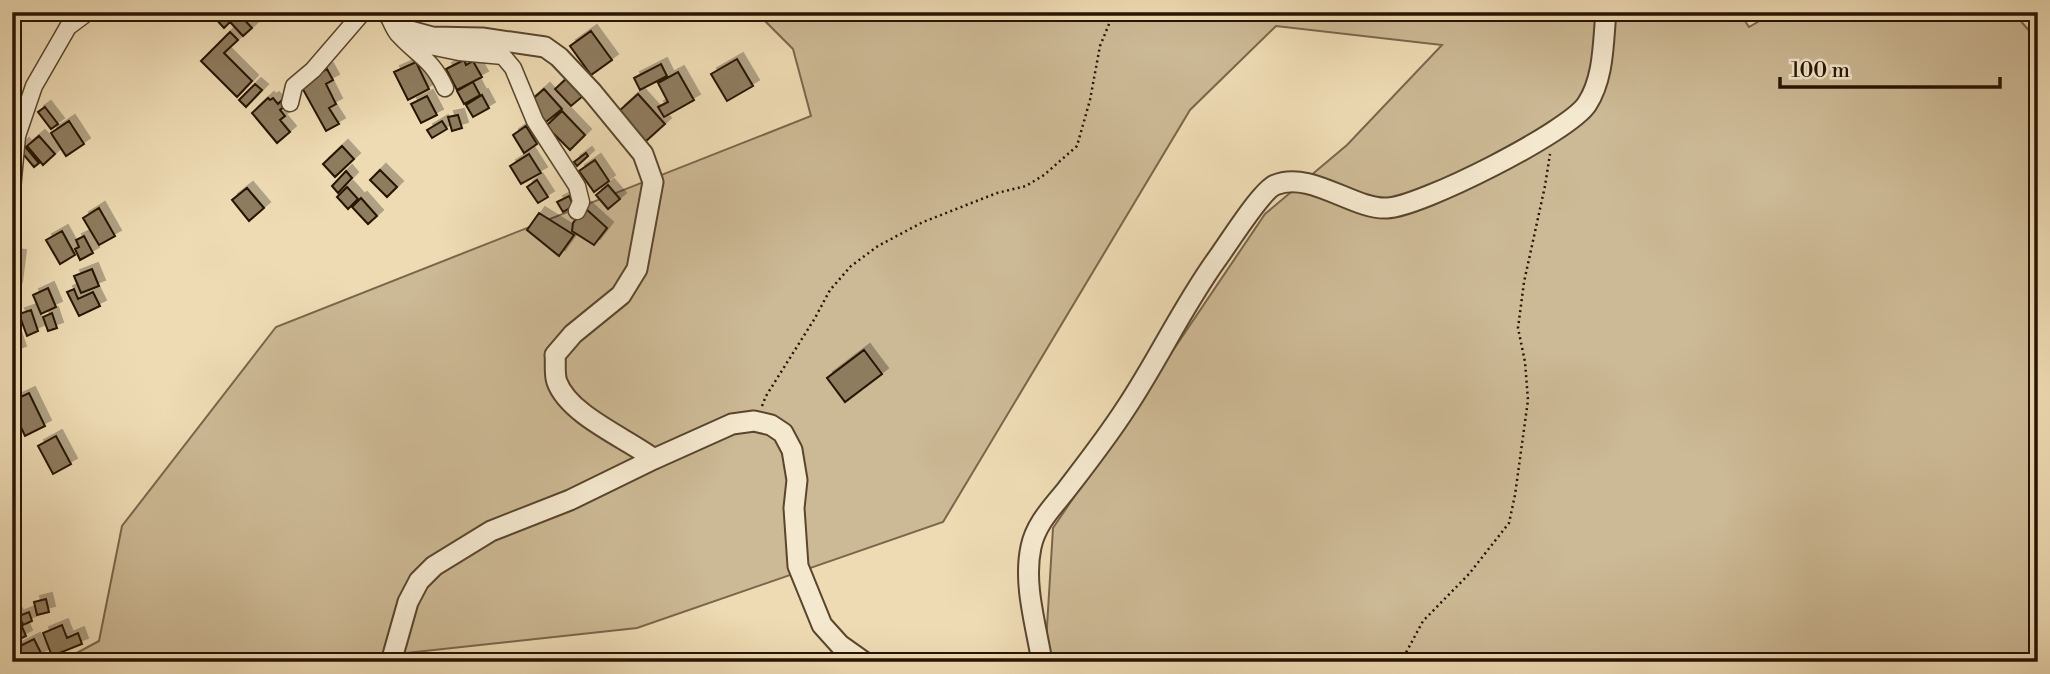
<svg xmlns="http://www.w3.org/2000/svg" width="2050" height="674" font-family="'Libre Bodoni',serif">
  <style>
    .green { fill: #ccb995; stroke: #7a664a; stroke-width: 2 }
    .building { fill: #8e7b5e; stroke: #271400; stroke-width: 2; filter: url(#shadow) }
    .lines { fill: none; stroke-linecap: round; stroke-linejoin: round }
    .minor-casing { stroke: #59462d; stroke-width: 19 }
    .tertiary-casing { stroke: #59462d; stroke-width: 23 }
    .path { stroke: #271400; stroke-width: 2.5; stroke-dasharray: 2 3.5; stroke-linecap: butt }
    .minor { stroke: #f4e8ce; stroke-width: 16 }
    .tertiary { stroke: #f4e8ce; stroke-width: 19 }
  </style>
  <defs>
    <filter id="shadow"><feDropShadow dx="6" dy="-6" stdDeviation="0" flood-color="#0004"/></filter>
  </defs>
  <rect width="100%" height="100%" fill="#eedbb4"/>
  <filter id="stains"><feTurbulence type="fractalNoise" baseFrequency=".00286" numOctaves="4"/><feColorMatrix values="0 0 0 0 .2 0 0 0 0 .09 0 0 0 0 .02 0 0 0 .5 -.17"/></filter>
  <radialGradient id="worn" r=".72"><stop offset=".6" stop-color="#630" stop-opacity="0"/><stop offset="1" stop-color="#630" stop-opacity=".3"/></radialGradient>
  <!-- green -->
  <path class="green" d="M756 12H1739L1749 27 1775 12H2013L2038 41V662H1038L1046 643 1053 528 1265 214 1347 145 1442 45 1276 26 1190 110 943 522 637 628 323 662H60L99 641 122 526 276 327 811 116 793 49Z"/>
  <!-- building -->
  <path class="building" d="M219 12H237L252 28 243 36 230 22 224 28 214 17Z
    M591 31 612 60 591 75 570 46Z
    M230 32 238 40 224 53 252 81 237 97 201 61Z
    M737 59 753 86 727 101 711 74Z
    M464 60 466 65 473 61 482 77 457 90 446 69Z
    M416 62 429 89 408 100 394 72Z
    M661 64 667 76 640 90 634 78Z
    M327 69 333 80 326 84 336 104 329 108 339 124 326 131 300 84Z
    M678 72 694 100 664 117 658 107 668 102 658 83Z
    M567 78 583 96 571 106 555 89Z
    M473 82 480 95 464 104 457 91Z
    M255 84 262 90 246 107 239 100Z
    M544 89 562 109 546 122 529 102Z
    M638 94 665 124 645 142 619 111Z
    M482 95 489 108 473 117 466 105Z
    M427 96 437 115 421 123 411 104Z
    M268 98 270 100 273 98 278 104 281 101 285 106 280 110 285 116 280 120 290 132 277 143 252 113Z
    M45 107 58 124 51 129 38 112Z
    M562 111 585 135 570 150 546 126Z
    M458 115 462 128 452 131 448 117Z
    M69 121 84 144 66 156 51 133Z
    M442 121 447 129 432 138 427 130Z
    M526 126 537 144 524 153 513 135Z
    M39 136 55 154 43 165 27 146Z
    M23 144 39 163 34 167 18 148Z
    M342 146 354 159 335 177 323 164Z
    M586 153 588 156 577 166 574 162Z
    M529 154 541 173 521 184 510 166Z
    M595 160 609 181 594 192 579 171Z
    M380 170 397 187 387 197 370 180Z
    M346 171 352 178 338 193 332 186Z
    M537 180 548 197 538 203 527 187Z
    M608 185 620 199 608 209 596 195Z
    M347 187 358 199 348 209 337 197Z
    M247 188 264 208 249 221 232 200Z
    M569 196 574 206 563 212 557 202Z
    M361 198 377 216 368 224 352 207Z
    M99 208 115 236 99 245 83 218Z
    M585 208 607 228 594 245 572 231 573 223Z
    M539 213 574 235 559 256 527 230Z
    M62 231 75 255 60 264 46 240Z
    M84 236 93 253 80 260 75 249 79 247 76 240Z
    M12 255 20 256 16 288 12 287Z
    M92 269 99 286 81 293 74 276Z
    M48 288 56 307 41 314 33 295Z
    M74 289 78 299 93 292 100 306 79 316 67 292Z
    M31 310 38 331 27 336 19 314Z
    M52 313 57 328 48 331 43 317Z
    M12 329 20 352 12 355Z
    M864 350 882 374 845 402 827 378Z
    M29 393 45 426 25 436 12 408V401Z
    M56 436 71 464 53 474 38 446Z
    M46 599 49 612 37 615 34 602Z
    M12 608 19 619 12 622Z
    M29 612 32 621 23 625 19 616Z
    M20 622 26 636 12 643V625Z
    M62 625 67 638 78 633 82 644 52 656 43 633Z
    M34 639 42 655 29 662H22L16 648Z"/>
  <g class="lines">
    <defs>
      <path id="minor" d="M388 15C391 21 394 30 399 35 418 56 432 59 445 88
        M417 40 420 44 459 52 503 56 513 68 535 121 577 186 581 202 577 211
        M290 103 294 86 313 70 363 12
        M12 189 17 136 34 86 68 27 88 12"/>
      <path id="tertiary" d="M386 12 410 31 432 37 482 38 545 47 559 57 592 92 643 154 653 182 637 269 621 295 573 334 555 355C556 363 554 374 557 382 569 415 626 438 654 459
        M391 662 408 602 419 581 434 566 491 531 570 500 654 459 732 424 754 421 771 425 783 433 792 450 797 480 794 508 798 566 822 625 840 645 864 662
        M1042 662C1036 625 1023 584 1031 547 1036 523 1053 507 1067 489 1087 463 1108 436 1126 408 1158 360 1183 306 1217 259 1228 244 1261 191 1275 185 1310 170 1354 210 1387 208 1420 207 1569 132 1587 104 1604 78 1603 43 1606 12"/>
    </defs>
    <!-- minor casing -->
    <use href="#minor" class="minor-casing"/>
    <!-- tertiary casing -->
    <use href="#tertiary" class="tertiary-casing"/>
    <!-- path -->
    <path class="path" d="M762 406 766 396 815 318 830 290 851 266 878 246 923 222 997 193 1026 186 1044 175 1077 146 1090 100 1100 46 1114 12
      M1401 662 1423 621 1469 574 1509 523 1515 495 1528 400 1525 362 1518 328 1524 282 1545 186 1550 154"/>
    <!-- minor -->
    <use href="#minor" class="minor"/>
    <!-- tertiary -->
    <use href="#tertiary" class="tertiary"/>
  </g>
  <!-- margin -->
  <rect width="2050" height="674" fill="none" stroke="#eedbb4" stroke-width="42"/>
  <rect x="14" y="14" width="2022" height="646" fill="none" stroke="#271400" stroke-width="3.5"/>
  <rect x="21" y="21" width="2008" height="632" fill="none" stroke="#271400" stroke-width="2"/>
  <!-- scale -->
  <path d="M1780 77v10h220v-10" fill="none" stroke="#271400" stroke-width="3.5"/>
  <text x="1791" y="77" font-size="21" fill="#271400" stroke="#f4e8ce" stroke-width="5" paint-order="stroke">100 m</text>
  <rect width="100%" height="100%" filter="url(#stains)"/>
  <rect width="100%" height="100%" fill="url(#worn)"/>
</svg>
